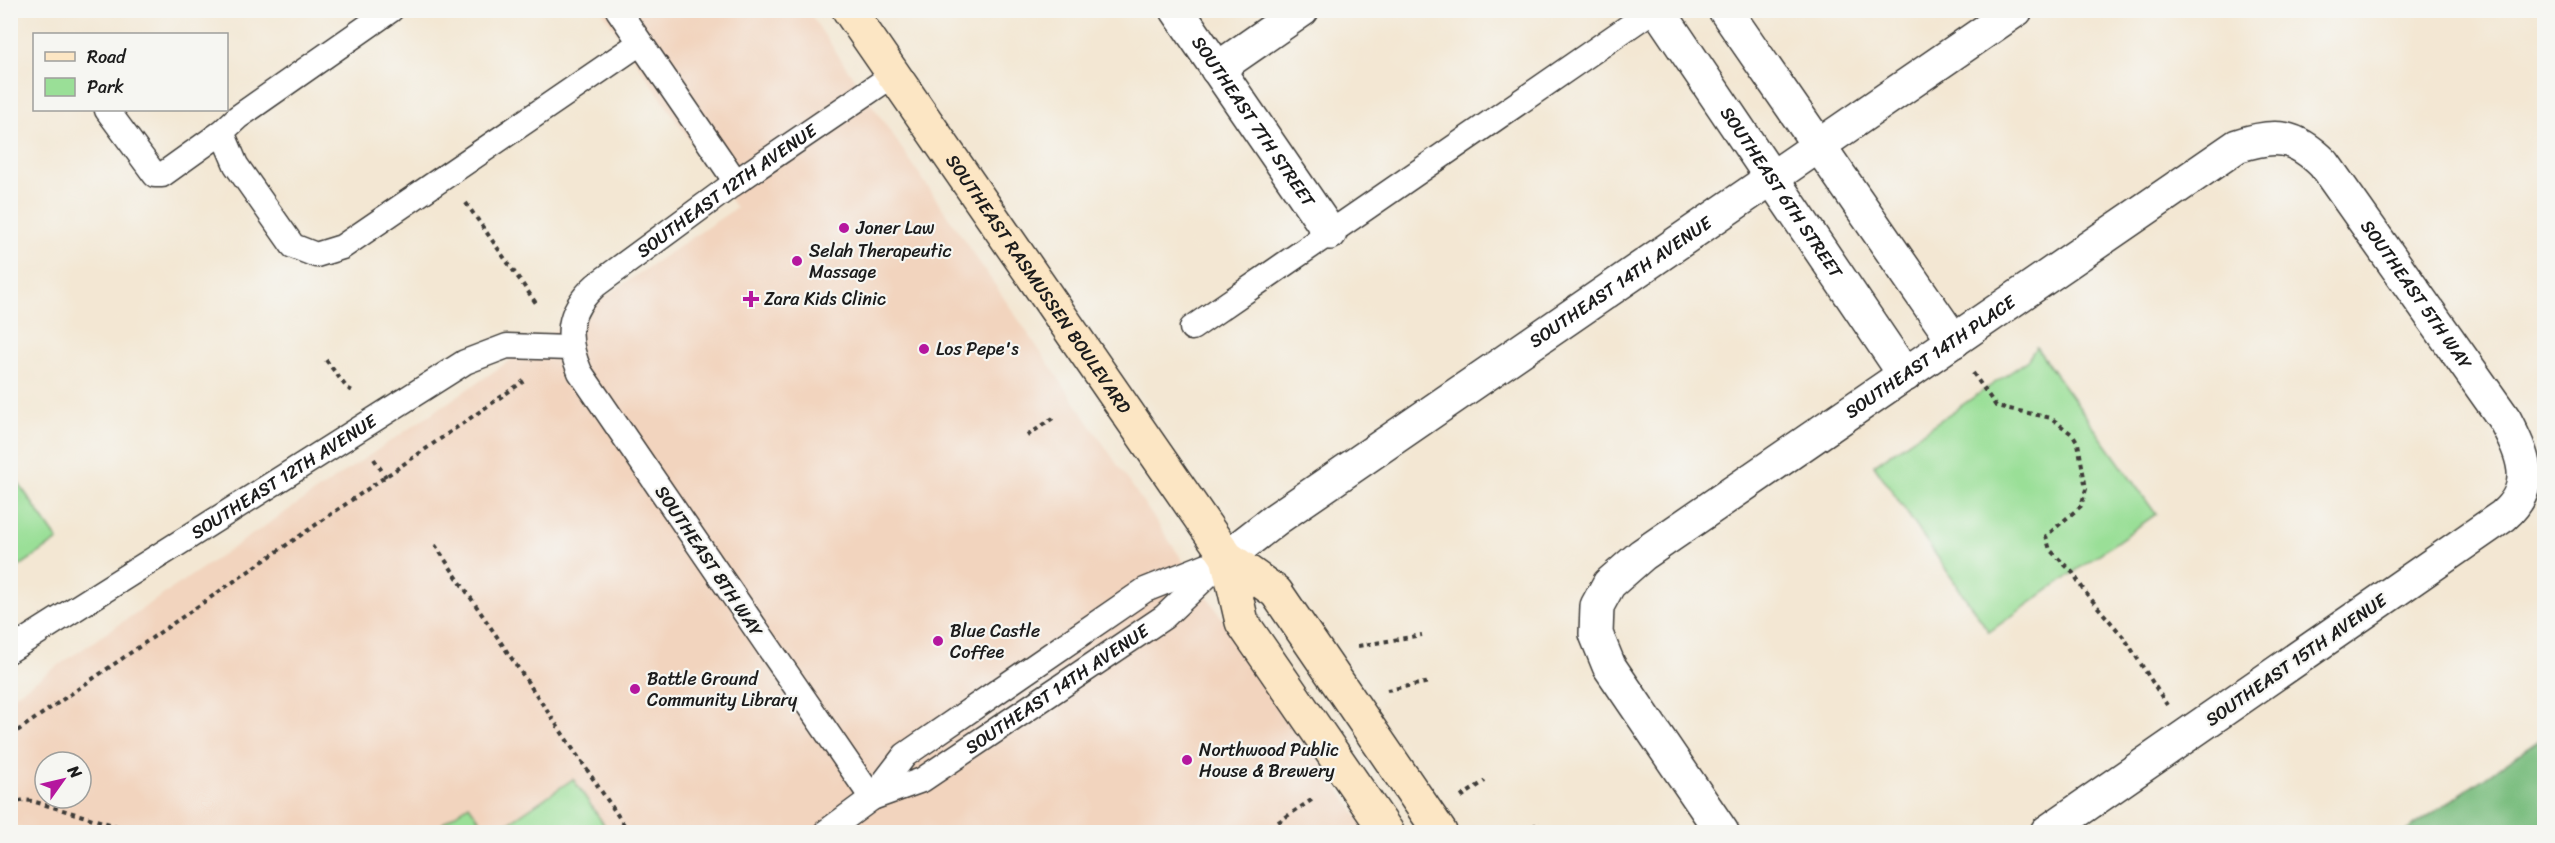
<svg xmlns="http://www.w3.org/2000/svg" width="2555" height="843" font-family="Sriracha,sans-serif">
  <style>
    .built { fill: #f2d4be; fill-rule: evenodd }
    .green { fill: #9adf97; stroke: #5b7e5a; stroke-width: 1.5 }
    .forest { fill: #7bbe80; stroke: #4c6d4e; stroke-width: 1.5 }
    .lines { fill: none; stroke-linecap: round; stroke-linejoin: round }
    .lane-casing { stroke: #3c3a37; stroke-width: 27 }
    .street-casing { stroke: #3c3a37; stroke-width: 36 }
    .secondary-casing { stroke: #3c3a37; stroke-width: 36 }
    .path { stroke: #3c3a37; stroke-width: 4; stroke-dasharray: 4.5 4.5; stroke-linecap: butt }
    .lane { stroke: #fff; stroke-width: 24 }
    .street { stroke: #fff; stroke-width: 33 }
    .secondary { stroke: #fce6c4; stroke-width: 33 }
    .poi-dot { fill: #b5179e; stroke: #f6f6f2; stroke-width: 2 }
    .labels { text-anchor: middle; stroke-width: 4.5; stroke-linejoin: round; paint-order: stroke }
    .street-label { font-size: 18px; fill: #1c1c1c; stroke: #f6f6f2 }
    .poi-label { font-size: 18px; fill: #1c1c1c; stroke: #f6f6f2; text-anchor: start }
  </style>
  <rect width="100%" height="100%" fill="#f6f6f2"/>
  <filter id="ink" filterUnits="userSpaceOnUse"><feTurbulence type="fractalNoise" baseFrequency=".0167" numOctaves="2"/><feDisplacementMap in="SourceGraphic" scale="12" xChannelSelector="R" yChannelSelector="G"/><feConvolveMatrix kernelMatrix="1 2 1 2 8 2 1 2 1" color-interpolation-filters="sRGB"/></filter>
  <filter id="wash" filterUnits="userSpaceOnUse"><feTurbulence type="fractalNoise" baseFrequency=".008" numOctaves="4" result="noise"/><feDisplacementMap in="SourceGraphic" scale="24" xChannelSelector="R" yChannelSelector="G"/><feGaussianBlur stdDeviation="1.35" result="paint"/><feColorMatrix in="noise" values="0 0 0 0 0 0 0 0 0 0 0 0 0 0 0 0 0 1.4 0 .05"/><feComposite in="paint" operator="in"/></filter>
  <g filter="url(#wash)">
    <rect width="100%" height="100%" fill="#f3e7d3"/>
    <!-- built -->
    <path class="built" d="M602 11H808L1368 832H39L11 825 10 698 736 208ZM45 762H81V798H45Z"/>
    <!-- green -->
    <path class="green" d="M2036 347 2156 514 1989 632 1874 465 2027 361Z
      M10 471 58 540 11 572H10Z
      M573 779 609 832H495Z
      M469 805 488 832H436L444 822Z"/>
    <!-- forest -->
    <path class="forest" d="M2544 737V832H2405Z"/>
  </g>
  <g filter="url(#ink)">
    <g class="lines">
      <defs>
        <g id="lane">
          <path d="M391 10 238 117 222 132 236 165 293 246 316 255 342 247 640 43"/>
          <path d="M618 10 736 182"/>
          <path d="M107 110 155 175H162L222 132"/>
          <path d="M1192 328 1653 10"/>
          <path id="s1" d="M10 650 465 362 507 346 569 348"/>
          <path id="s2" d="M872 798 580 372C565 337 566 312 596 285L736 182 893 75"/>
          <path d="M872 798 905 755 1145 590 1215 562"/>
          <path id="s3" d="M826 832 872 798 922 780 1164 617 1227 557"/>
        </g>
        <g id="street">
          <path id="s4" d="M1177 10 1330 233"/>
          <path id="s5" d="M1658 10 1905 375"/>
          <path d="M1725 10 1954 341"/>
          <path d="M1217 69 1302 10"/>
          <path id="s6" d="M1227 557 1276 519 2016 10"/>
          <path id="s7" d="M1722 832 1609 666 1596 634 1597 606 1609 584 1642 555 2237 146C2275 133 2295 135 2324 164L2505 420C2523 455 2538 486 2503 516L2047 832"/>
        </g>
        <g id="secondary">
          <path id="s8" d="M849 10 1227 557 1276 592 1440 832"/>
          <path d="M1227 557 1242 622 1387 832"/>
        </g>
      </defs>
      <!-- lane casing -->
      <use href="#lane" class="lane-casing"/>
      <!-- street casing -->
      <use href="#street" class="street-casing"/>
      <!-- secondary casing -->
      <use href="#secondary" class="secondary-casing"/>
      <!-- path -->
      <path class="path" d="M466 203 538 306
        M326 360 347 388 355 392
        M1973 373 1996 406 2051 418 2073 435 2078 443 2086 489 2081 506 2046 536 2050 550 2073 573 2085 592 2125 639 2167 705
        M1027 436 1056 416
        M374 459 386 477
        M435 545 629 832
        M1358 646 1422 635
        M1387 690 1430 682
        M10 736 524 381
        M1461 797 1485 781
        M10 804 24 800 32 801 137 832
        M1263 832 1313 799
        M1525 832 1540 822"/>
      <!-- lane -->
      <use href="#lane" class="lane"/>
      <!-- street -->
      <use href="#street" class="street"/>
      <!-- secondary -->
      <use href="#secondary" class="secondary"/>
    </g>
  </g>
  <!-- markers -->
  <g class="poi-dot">
    <circle cx="844" cy="228" r="6"/>
    <circle cx="797" cy="261" r="6"/>
    <path d="M748 290h6v6h6v6h-6v6h-6v-6h-6v-6h6z"/>
    <circle cx="924" cy="349" r="6"/>
    <circle cx="938" cy="641" r="6"/>
    <circle cx="635" cy="689" r="6"/>
    <circle cx="1187" cy="760" r="6"/>
  </g>
  <g class="labels">
    <!-- street labels -->
    <g class="street-label">
      <text dy="6" stroke="none"><textPath href="#s4" startOffset="135">SOUTHEAST 7TH STREET</textPath></text>
      <text dy="6" stroke="none"><textPath href="#s2" startOffset="774">SOUTHEAST 12TH AVENUE</textPath></text>
      <text dy="6" stroke="none"><textPath href="#s5" startOffset="220">SOUTHEAST 6TH STREET</textPath></text>
      <text dy="6" stroke="none"><textPath href="#s6" startOffset="480">SOUTHEAST 14TH AVENUE</textPath></text>
      <text dy="6" stroke="none"><textPath href="#s8" startOffset="333">SOUTHEAST RASMUSSEN BOULEVARD</textPath></text>
      <text dy="6" stroke="none"><textPath href="#s7" startOffset="1310">SOUTHEAST 5TH WAY</textPath></text>
      <text dy="6" stroke="none"><textPath href="#s7" startOffset="682">SOUTHEAST 14TH PLACE</textPath></text>
      <text dy="6" stroke="none"><textPath href="#s1" startOffset="324">SOUTHEAST 12TH AVENUE</textPath></text>
      <text transform="translate(709 561) rotate(56)" y="6">SOUTHEAST 8TH WAY</text>
      <text transform="translate(2296 660) rotate(-35)" y="6">SOUTHEAST 15TH AVENUE</text>
      <text dy="6" stroke="none"><textPath href="#s3" startOffset="273">SOUTHEAST 14TH AVENUE</textPath></text>
    </g>
    <!-- poi labels -->
    <g class="poi-label">
      <text x="856" y="234">Joner Law</text>
      <text x="809" y="257">Selah Therapeutic<tspan x="809" dy="21">Massage</tspan></text>
      <text x="764" y="305">Zara Kids Clinic</text>
      <text x="936" y="355">Los Pepe's</text>
      <text x="950" y="637">Blue Castle<tspan x="950" dy="21">Coffee</tspan></text>
      <text x="647" y="685">Battle Ground<tspan x="647" dy="21">Community Library</tspan></text>
      <text x="1199" y="756">Northwood Public<tspan x="1199" dy="21">House &amp; Brewery</tspan></text>
    </g>
  </g>
  <!-- margin -->
  <rect width="2555" height="843" fill="none" stroke="#f6f6f2" stroke-width="36"/>
  <!-- legend -->
  <rect x="33" y="33" width="195" height="78" fill="#f6f6f2" stroke="#9f9f9c" stroke-width="1.5"/>
  <rect x="45" y="52" width="30" height="9" fill="#fce6c4" stroke="#9f9f9c" stroke-width="1.5"/>
  <text x="87" y="63" font-size="18" fill="#1c1c1c">Road</text>
  <rect x="45" y="78" width="30" height="18" fill="#9adf97" stroke="#9f9f9c" stroke-width="1.5"/>
  <text x="87" y="93" font-size="18" fill="#1c1c1c">Park</text>
  <!-- north arrow -->
  <g transform="translate(63 780) rotate(56)"><circle r="28" fill="#f6f6f2" stroke="#9f9f9c" stroke-width="1.5"/>
  <path d="M0-4.5L10 22L0 15L-10 22Z" fill="#b5179e"/>
  <text y="-9" font-size="16" font-weight="bold" text-anchor="middle" fill="#1c1c1c">N</text>
  </g>
</svg>
